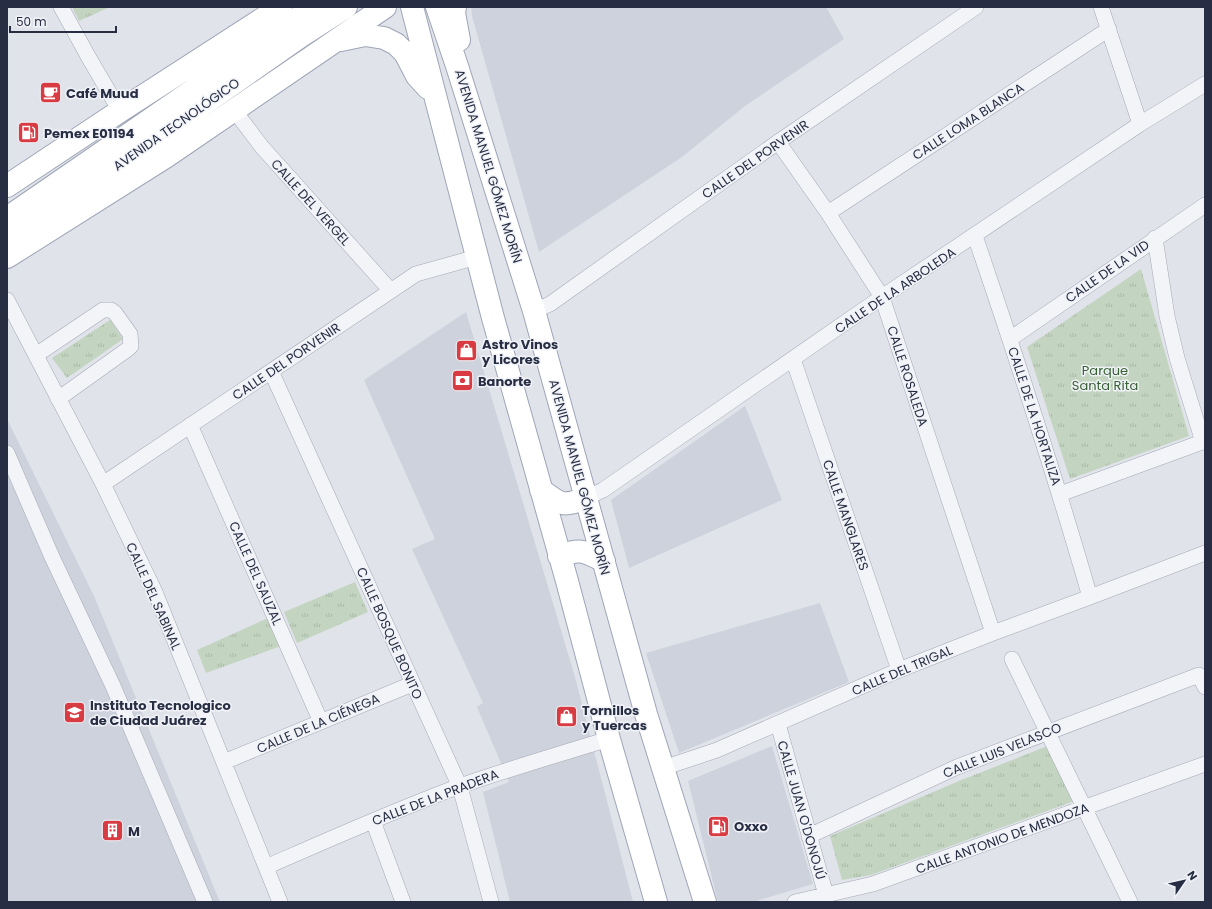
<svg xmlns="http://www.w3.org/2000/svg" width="1212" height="909" font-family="Poppins,sans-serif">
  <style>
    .built { fill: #ced2dc }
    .park { fill: url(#park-tufts) }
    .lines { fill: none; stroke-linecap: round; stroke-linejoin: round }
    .street-casing { stroke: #a5a9b5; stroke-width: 16 }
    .primary-casing { stroke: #9ea5b7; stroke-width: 24 }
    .street { stroke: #f3f4f8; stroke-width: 15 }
    .primary { stroke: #fff; stroke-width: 22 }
    .labels { text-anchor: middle; stroke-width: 3; stroke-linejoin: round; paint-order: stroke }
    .poi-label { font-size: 13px; font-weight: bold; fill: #272e43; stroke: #f0f2f7; text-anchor: start }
    .street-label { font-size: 13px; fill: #272e43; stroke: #f0f2f7 }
    .park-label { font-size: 13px; fill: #376033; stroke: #f0f2f7 }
  </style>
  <defs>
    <pattern id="park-tufts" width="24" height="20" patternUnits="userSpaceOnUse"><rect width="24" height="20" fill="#c3d5c0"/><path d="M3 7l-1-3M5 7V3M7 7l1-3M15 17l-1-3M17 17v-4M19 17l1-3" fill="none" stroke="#a8b7a6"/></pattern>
  </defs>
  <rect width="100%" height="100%" fill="#e0e3ea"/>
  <!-- built -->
  <path class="built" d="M471 7H826L844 39 745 106 682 157 539 252 472 16Z
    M466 312 575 677 633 902H510L483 792 509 782 477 707 483 703 412 549 435 539 364 380Z
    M745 406 782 500 629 568 611 500Z
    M7 419 94 596 220 902H7Z
    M820 603 849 682 679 753 646 653Z
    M772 746 813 884 753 902H718L688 781Z"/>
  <!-- park -->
  <path class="park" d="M72 7H110L79 21Z
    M1141 269 1189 436 1070 479 1027 347Z
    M110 320 123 339 67 378 52 358Z
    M355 582 368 612 297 643 284 612Z
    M268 618 281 646 206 673 197 650Z
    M1050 745 1077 800 871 875 842 880 830 836 959 781Z"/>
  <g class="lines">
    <defs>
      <path id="street" d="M61 7 89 58 120 111
        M1101 7 1140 124
        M234 110 262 147 391 291
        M778 142 828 213 882 297 993 633
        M828 213 1109 29
        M975 236C1016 356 1055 476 1090 597
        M1155 238 1167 316 1177 358 1203 442
        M7 300 103 484 155 592 280 902
        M534 311 550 304 778 142 976 7
        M1010 339 1205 205
        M36 355 103 310H111L115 313 130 334 131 346 128 349 58 399
        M793 359 899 670
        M271 371 460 787 491 902
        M190 425 321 722
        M7 453 52 557 113 686 205 902
        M103 484 416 274 477 257
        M1060 494 1205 441
        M586 498 603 490 882 297 1140 124 1205 84
        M1012 659 1130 902
        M778 724 826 895
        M224 762 412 684
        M663 768 717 750 899 670 993 633 1090 597 1205 553
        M373 821 403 902
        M809 836 957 767 1199 675 1205 687
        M266 867C330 839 395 810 460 786 509 769 559 754 609 739
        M795 902 873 884 1205 764"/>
      <path id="primary" d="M412 7 493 318 567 581 609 739 656 902
        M437 7 457 66 534 311 646 714 705 902
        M455 7 454 13 459 40
        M341 40 365 35 384 38 396 44 405 53 417 76 428 88
        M7 186 120 111 281 7
        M7 218 314 7
        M8 241 301 36 346 7
        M7 257 167 156 385 7
        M541 490C561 505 562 507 586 498
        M559 556C581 548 584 551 604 561"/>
    </defs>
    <!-- street casing -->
    <use href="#street" class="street-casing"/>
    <!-- primary casing -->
    <use href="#primary" class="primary-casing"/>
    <!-- street -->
    <use href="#street" class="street"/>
    <!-- primary -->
    <use href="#primary" class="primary"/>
  </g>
  <!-- icons -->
  <defs>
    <symbol id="cafe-square" viewBox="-11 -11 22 22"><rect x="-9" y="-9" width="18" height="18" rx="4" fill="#d93b42" stroke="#f0f2f7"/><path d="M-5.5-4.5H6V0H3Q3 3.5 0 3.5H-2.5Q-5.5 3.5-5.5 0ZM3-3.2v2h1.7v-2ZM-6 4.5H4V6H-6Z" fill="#fff"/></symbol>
    <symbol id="fuel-square" viewBox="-11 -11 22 22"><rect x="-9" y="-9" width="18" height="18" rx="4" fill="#d93b42" stroke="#f0f2f7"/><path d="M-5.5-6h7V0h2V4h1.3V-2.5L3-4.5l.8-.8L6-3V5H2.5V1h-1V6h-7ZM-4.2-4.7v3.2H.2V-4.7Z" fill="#fff"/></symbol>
    <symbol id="shop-square" viewBox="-11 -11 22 22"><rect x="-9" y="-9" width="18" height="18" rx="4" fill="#d93b42" stroke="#f0f2f7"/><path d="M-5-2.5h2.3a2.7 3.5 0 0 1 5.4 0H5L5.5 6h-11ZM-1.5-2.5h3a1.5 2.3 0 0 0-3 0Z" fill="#fff"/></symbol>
    <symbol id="bank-square" viewBox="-11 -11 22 22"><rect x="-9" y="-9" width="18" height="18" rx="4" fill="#d93b42" stroke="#f0f2f7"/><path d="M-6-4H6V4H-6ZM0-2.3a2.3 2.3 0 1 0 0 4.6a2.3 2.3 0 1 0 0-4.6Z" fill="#fff"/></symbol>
    <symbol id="university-square" viewBox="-11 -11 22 22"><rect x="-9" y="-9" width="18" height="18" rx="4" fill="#d93b42" stroke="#f0f2f7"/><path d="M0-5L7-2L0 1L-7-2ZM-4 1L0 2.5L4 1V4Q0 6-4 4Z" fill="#fff"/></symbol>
    <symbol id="building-square" viewBox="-11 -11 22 22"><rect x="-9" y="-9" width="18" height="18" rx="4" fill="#d93b42" stroke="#f0f2f7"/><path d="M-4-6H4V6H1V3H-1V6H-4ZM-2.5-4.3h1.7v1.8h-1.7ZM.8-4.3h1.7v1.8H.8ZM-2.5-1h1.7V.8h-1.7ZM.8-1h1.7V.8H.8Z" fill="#fff"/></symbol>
  </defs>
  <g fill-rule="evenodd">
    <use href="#cafe-square" x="38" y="80" width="25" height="25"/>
    <use href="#fuel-square" x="16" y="120" width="25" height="25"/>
    <use href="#shop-square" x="454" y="338" width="25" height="25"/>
    <use href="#bank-square" x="450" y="368" width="25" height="25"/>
    <use href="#university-square" x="62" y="700" width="25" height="25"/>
    <use href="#shop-square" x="554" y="704" width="25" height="25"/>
    <use href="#fuel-square" x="706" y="814" width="25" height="25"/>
    <use href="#building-square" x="100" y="818" width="25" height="25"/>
  </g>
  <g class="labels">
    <!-- poi labels -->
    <g class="poi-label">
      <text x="66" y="98">Café Muud</text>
      <text x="44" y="138">Pemex E01194</text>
      <text x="482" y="349">Astro Vinos<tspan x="482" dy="15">y Licores</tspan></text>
      <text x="478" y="386">Banorte</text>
      <text x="90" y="710">Instituto Tecnologico<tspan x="90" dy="15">de Ciudad Juárez</tspan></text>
      <text x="582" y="715">Tornillos<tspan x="582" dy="15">y Tuercas</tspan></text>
      <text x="734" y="831">Oxxo</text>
      <text x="128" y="836">M</text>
    </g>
    <!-- street labels -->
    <g class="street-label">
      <text transform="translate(968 121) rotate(-33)" y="5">CALLE LOMA BLANCA</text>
      <text transform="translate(176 124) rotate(-35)" y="5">AVENIDA TECNOLÓGICO</text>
      <text transform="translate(755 159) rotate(-35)" y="5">CALLE DEL PORVENIR</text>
      <text transform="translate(489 166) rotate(73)" y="5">AVENIDA MANUEL GÓMEZ MORÍN</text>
      <text transform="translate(311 202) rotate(48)" y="5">CALLE DEL VERGEL</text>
      <text transform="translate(1107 271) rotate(-35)" y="5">CALLE DE LA VID</text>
      <text transform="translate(895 290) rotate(-34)" y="5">CALLE DE LA ARBOLEDA</text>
      <text transform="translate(286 361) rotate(-34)" y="5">CALLE DEL PORVENIR</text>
      <text transform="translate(908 376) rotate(72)" y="5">CALLE ROSALEDA</text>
      <text transform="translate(1035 416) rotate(72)" y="5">CALLE DE LA HORTALIZA</text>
      <text transform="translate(580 477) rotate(75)" y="5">AVENIDA MANUEL GÓMEZ MORÍN</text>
      <text transform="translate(846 515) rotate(71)" y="5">CALLE MANGLARES</text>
      <text transform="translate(256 573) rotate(66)" y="5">CALLE DEL SAUZAL</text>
      <text transform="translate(154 596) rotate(66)" y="5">CALLE DEL SABINAL</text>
      <text transform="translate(390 633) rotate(66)" y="5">CALLE BOSQUE BONITO</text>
      <text transform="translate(902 670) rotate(-23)" y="5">CALLE DEL TRIGAL</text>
      <text transform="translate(318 723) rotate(-23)" y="5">CALLE DE LA CIÉNEGA</text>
      <text transform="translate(1002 750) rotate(-22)" y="5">CALLE LUIS VELASCO</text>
      <text transform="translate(435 797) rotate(-21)" y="5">CALLE DE LA PRADERA</text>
      <text transform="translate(802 810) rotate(74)" y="5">CALLE JUAN O'DONOJÚ</text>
      <text transform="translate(1002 838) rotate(-20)" y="5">CALLE ANTONIO DE MENDOZA</text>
    </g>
    <!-- park labels -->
    <g class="park-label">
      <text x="1105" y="375">Parque<tspan x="1105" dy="15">Santa Rita</tspan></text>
    </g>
  </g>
  <!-- border -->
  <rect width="1212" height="909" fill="none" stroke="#272e43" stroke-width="16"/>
  <!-- north arrow -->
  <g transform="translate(1184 881) rotate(56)" stroke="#f0f2f7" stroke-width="3" paint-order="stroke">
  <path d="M0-3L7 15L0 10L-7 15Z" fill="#272e43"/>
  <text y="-6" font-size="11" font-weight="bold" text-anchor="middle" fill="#272e43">N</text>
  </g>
  <!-- scale -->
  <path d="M10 26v6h106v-6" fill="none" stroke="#272e43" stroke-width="2"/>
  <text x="16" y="26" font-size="12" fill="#272e43" stroke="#f0f2f7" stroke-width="3" paint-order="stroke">50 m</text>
</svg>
